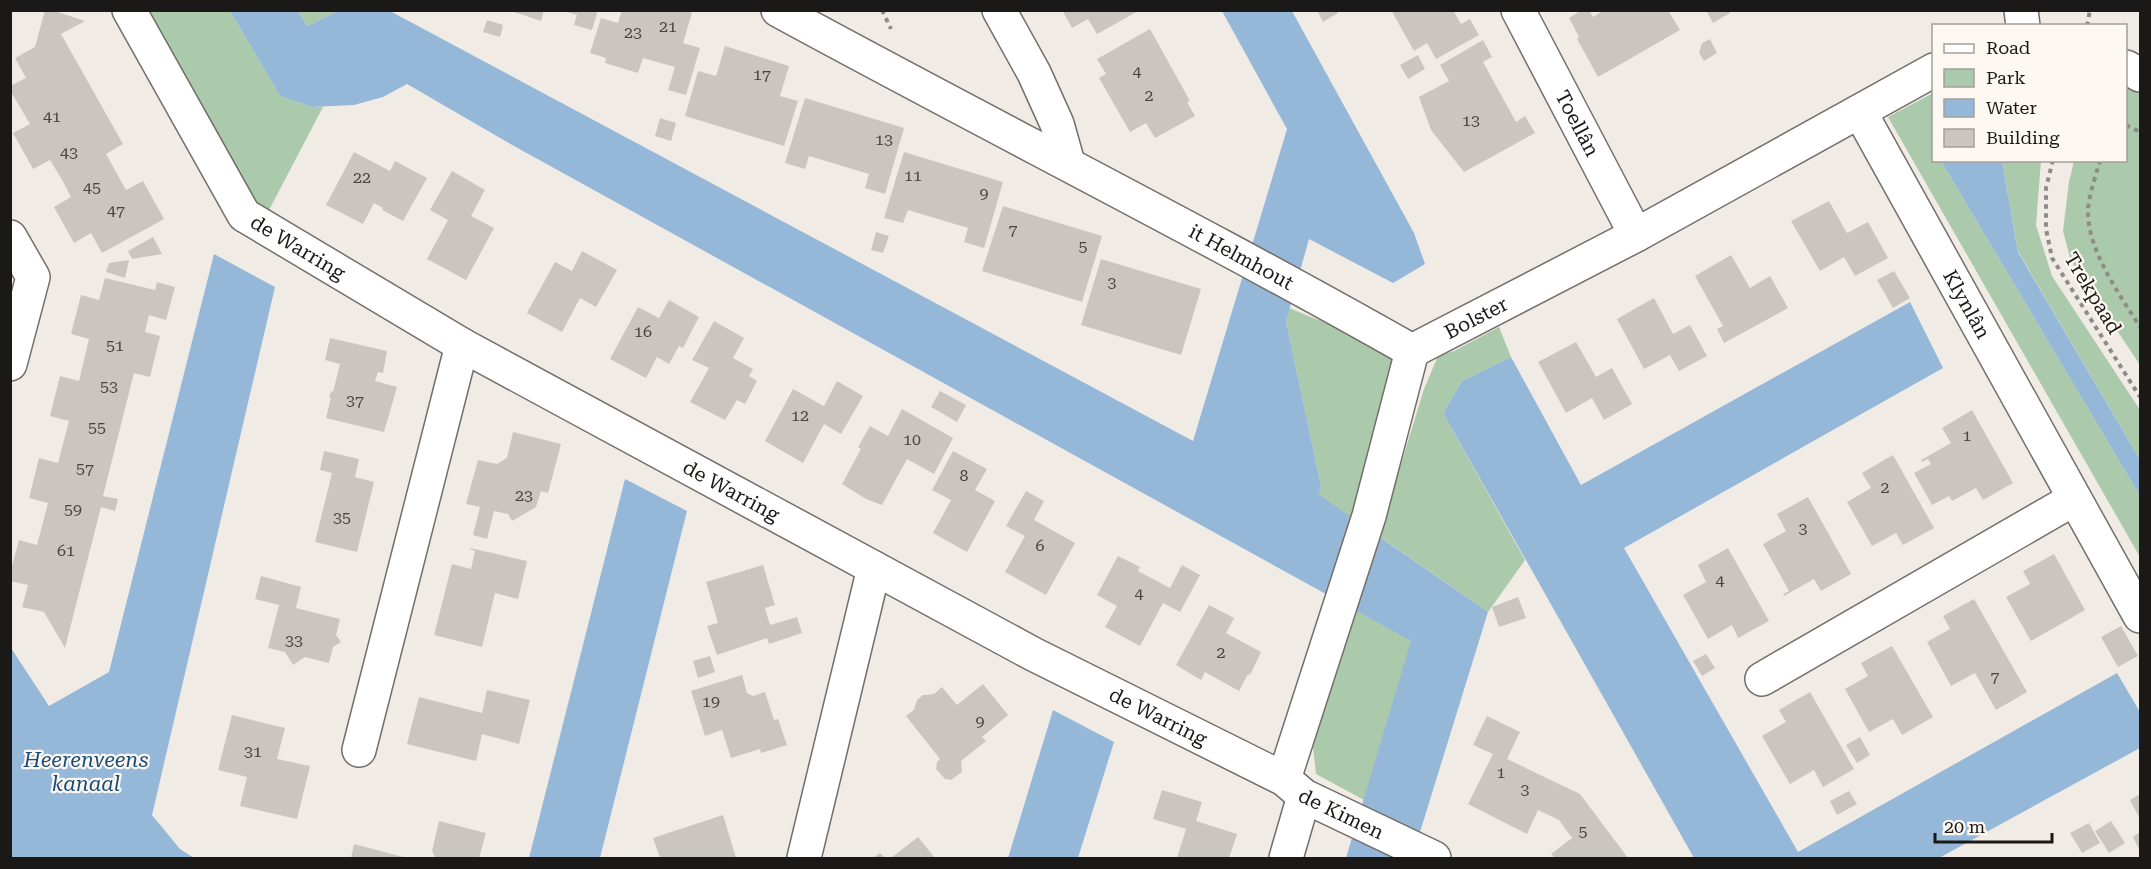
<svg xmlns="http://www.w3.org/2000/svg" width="2151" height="869" font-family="'Roboto Serif',serif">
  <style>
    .green { fill: #aacaab }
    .water { fill: #95b8d9 }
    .building { fill: #cbc5c0 }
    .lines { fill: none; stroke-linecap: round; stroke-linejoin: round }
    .street-casing { stroke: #736e6a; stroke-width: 36 }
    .path { stroke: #8f8b87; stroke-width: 4; stroke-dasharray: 4.5 4.5; stroke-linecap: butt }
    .street { stroke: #fff; stroke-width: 33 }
    .labels { text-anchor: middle; stroke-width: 4.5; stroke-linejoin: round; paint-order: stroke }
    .number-label { font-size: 16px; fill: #474441 }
    .street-label { font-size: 20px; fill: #1b1917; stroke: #fef8f3 }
    .water-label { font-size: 21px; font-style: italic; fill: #184c77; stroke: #fef8f3 }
  </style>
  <rect width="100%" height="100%" fill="#f1ebe6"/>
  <!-- green -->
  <path class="green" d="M149 11H230L280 96 312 107H323L268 212 257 206Z
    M298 11H338L307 26Z
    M2126 86 2140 93V365L2071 261 2063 231 2069 182 2074 161 2126 160Z
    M1933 93 1934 160 1941 161 2140 496V557L1888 117Z
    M2002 161H2041L2036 225 2052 276 2140 410V460L2018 251Z
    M1289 308 1399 353 1352 518 1317 494 1321 486 1286 321Z
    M1499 327 1511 357 1462 381 1443 413 1525 560 1488 612 1379 536 1424 389 1438 356 1454 351Z
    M1355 610 1412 641 1364 800 1316 774 1313 746Z"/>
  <!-- water -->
  <path class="water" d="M230 11H298L307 26 338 11H390L1193 441 1287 129 1222 11H1292L1414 233 1425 264 1393 283 1309 239 1286 321 1321 486 1318 494 1488 612 1412 858H1346L1411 641 514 146 407 84 383 97 354 105 312 107 280 96Z
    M1941 161H2002L2018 252 2140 460V496Z
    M214 254 275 287 152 815 180 849 194 858H11V648L49 706 109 672Z
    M1910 302 1943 368 1624 548 1798 852 2117 673 2140 712V748L1939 858H1694L1443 413 1462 381 1511 357 1581 485Z
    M625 479 687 511 600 858H529Z
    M1053 710 1114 742 1078 858H1008Z"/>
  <!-- building -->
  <path class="building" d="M45 10H52L85 21 61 34 123 144 106 154 126 190 143 181 164 219 102 253 91 233 74 243 54 207 71 197 61 178 50 160 33 169 13 133 30 124 10 90V86L26 78 15 58 35 47Z
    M508 10H544L541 21Z
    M598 10 592 30 574 25 577 15 564 11Z
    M622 10H685L692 13 683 43 700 48 686 95 668 90 675 67 643 58 638 73 605 63 606 58 590 53 601 18 618 23Z
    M1062 10H1140L1097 34 1088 19 1072 28Z
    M1317 10H1336L1338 13 1323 22Z
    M1391 10H1453L1461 24 1470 19 1479 35 1436 59 1427 43 1414 51Z
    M1582 10H1589L1593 17 1604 10H1668L1680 30 1598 77 1577 39 1579 37 1569 18Z
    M1706 10H1728L1730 13 1713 23Z
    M487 20 503 25 500 37 483 32Z
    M1150 29 1190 101 1187 102 1195 116 1155 138 1146 123 1130 132 1099 78 1106 74 1097 59Z
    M1710 39 1717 53 1704 61 1699 53 1702 43Z
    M1483 40 1492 57 1483 62 1516 122 1525 116 1535 133 1464 172 1431 130 1419 97 1449 81 1440 65Z
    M725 46 789 66 780 96 798 101 784 146 685 116 698 71 716 76Z
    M1418 55 1425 69 1408 79 1400 65Z
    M805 98 904 128 885 194 865 188 869 174 809 156 805 169 785 163Z
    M660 118 676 123 671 141 655 136Z
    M354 152 390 171 395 161 427 178 403 221 382 210 383 208 374 203 363 224 326 205Z
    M904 152 1003 182 984 248 964 242 968 228 908 210 903 223 884 218Z
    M452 171 485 190 471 216 494 228 466 280 427 259 448 220 430 210Z
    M1829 201 1847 233 1868 222 1888 258 1855 276 1844 257 1820 271 1791 221Z
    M1003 206 1102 236 1082 302 982 271Z
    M876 232 889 236 883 253 871 250Z
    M153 237 162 254 132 259 128 251Z
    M582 251 617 270 596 307 580 298 562 332 527 313 555 262 572 271Z
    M1731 255 1750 288 1770 276 1788 308 1724 343 1717 329 1723 326 1695 276Z
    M1101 259 1201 289 1181 355 1081 325Z
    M129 260 125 278 106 272 109 263Z
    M1894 271 1910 298 1893 308 1877 280Z
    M105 278 155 290 157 282 175 287 166 320 149 315 145 332 160 336 150 377 134 373 103 496 118 499 115 511 101 507 65 648 44 612 22 607 28 585 10 581V573L19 540 37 545 48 503 29 498 39 458 58 463 69 421 50 416 60 376 79 381 89 339 71 334 81 295 99 300Z
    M1654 298 1673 334 1690 325 1707 356 1679 371 1670 355 1644 369 1617 319Z
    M669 300 699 317 683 348 679 346 669 364 657 357 646 378 610 359 638 307 659 318Z
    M714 321 744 338 733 358 753 369 749 376 757 381 745 404 737 400 725 420 690 402 709 368 692 360Z
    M330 338 387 351 383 373 378 372 375 381 397 387 384 432 326 418 331 398H329L331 391 333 392 340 364 325 360Z
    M1576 342 1596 377 1612 368 1632 404 1604 420 1592 398 1566 413 1538 362Z
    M837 381 863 396 841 434 824 424 803 463 765 441 793 389 824 406Z
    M940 391 966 405 957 422 931 407Z
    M902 409 953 438 934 474 907 459 882 505 866 499 842 484 861 449 858 447 870 426 888 436Z
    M1972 410 2013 483 1983 500 1976 488 1952 501 1949 496 1932 505 1914 473 1931 464 1928 459 1922 462 1921 460 1951 443 1942 428Z
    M513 432 561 444 548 493 541 491 536 507 512 521 508 514 494 511 487 539 473 535 480 507 466 504 478 460 497 464 507 458Z
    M324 451 359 459 355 477 374 482 357 552 315 542 332 473 320 470Z
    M953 451 987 469 975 490 995 501 967 552 933 533 951 500 932 490Z
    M1893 455 1934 528 1903 545 1896 533 1872 546 1847 502 1871 488 1862 473Z
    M1026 491 1044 501 1034 520 1075 543 1046 595 1005 572 1025 536 1006 526Z
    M1808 497 1851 574 1821 591 1814 579 1784 596 1783 594 1789 591 1763 544 1786 531 1777 514Z
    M470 548 527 561 518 599 495 593 482 647 434 635 452 564 471 569 475 551 470 549Z
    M1728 548 1769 621 1738 638 1732 625 1708 639 1683 595 1706 582 1698 565Z
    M2054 554 2085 610 2031 641 2006 597 2030 584 2023 571Z
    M1118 556 1140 567 1138 571 1170 588 1182 565 1200 575 1180 612 1163 603 1140 646 1105 627 1117 606 1097 595Z
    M763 565 775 605 765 608 770 625 797 617 802 633 769 644 767 638 717 655 707 626 718 623 706 582Z
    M261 576 301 587 296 608 340 619 336 635 341 642 333 647 329 663 305 657 293 665 285 652 268 648 279 605 255 599Z
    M1518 597 1526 618 1499 627 1492 607Z
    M1974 599 2027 692 1996 710 1975 673 1951 686 1927 642 1950 629 1943 616Z
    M1209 605 1234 618 1226 633 1261 652 1250 675 1248 674 1239 691 1205 672 1201 680 1176 665Z
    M2121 626 2138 656 2118 667 2101 637Z
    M1892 646 1933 717 1902 735 1893 719 1869 732 1845 689 1868 676 1861 663Z
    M1706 654 1715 668 1702 676 1693 661Z
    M710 656 715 672 698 678 693 661Z
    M742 675 747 693 753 696 765 692 774 720 778 719 787 745 761 753 760 749 731 758 722 730 705 736 691 691Z
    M983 684 1008 715 982 737 986 741 961 761 962 772 951 780 945 779 936 769 937 762 940 759 906 716 914 710 917 700 923 695 934 694 942 687 957 705Z
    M487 690 530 700 519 744 482 734 476 761 407 744 419 697 482 713Z
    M1810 692 1854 769 1823 787 1814 770 1790 784 1762 736 1786 722 1779 710Z
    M232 715 285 728 277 759 310 766 297 819 240 806 247 777 218 770Z
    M1487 716 1520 732 1507 759 1580 794 1628 858H1555L1551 854 1572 838 1559 820 1538 810 1527 834 1468 804 1493 754 1473 745Z
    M1860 737 1870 755 1857 763 1846 745Z
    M1162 790 1202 802 1196 821 1237 834 1229 858H1177L1186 829 1153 819Z
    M1849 791 1857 804 1837 815 1830 801Z
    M2140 794V819L2130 800Z
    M723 815 736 858H660L653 838Z
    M439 821 486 833 479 858H433L435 857 432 851Z
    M2111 821 2125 843 2109 853 2095 831Z
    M2089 823 2100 843 2082 853 2070 833Z
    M2140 832V851L2133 837Z
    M918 837 935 858H891Z
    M354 844 407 858H351Z
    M880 853 885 858H873Z"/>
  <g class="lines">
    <defs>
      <g id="street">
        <path id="s1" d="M129 10 244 215 462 345 1033 654 1284 779 1304 796 1434 858"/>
        <path id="s2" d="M778 10C989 125 1204 233 1412 351"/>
        <path d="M999 10 1034 73 1057 124 1068 163"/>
        <path id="s3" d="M1518 10 1636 235"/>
        <path d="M2021 10 2023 26"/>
        <path d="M2126 67 2140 75"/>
        <path id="s4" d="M1860 112 2140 616"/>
        <path d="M10 237 33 277 10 364"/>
        <path d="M1762 679 2074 499"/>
        <path d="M359 750 462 345"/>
        <path id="s5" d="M1284 779 1369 516 1412 351 1636 235 1934 70"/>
        <path d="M804 858 874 568"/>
        <path d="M1286 858 1304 796"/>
      </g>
    </defs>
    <!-- street casing -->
    <use href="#street" class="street-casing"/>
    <!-- path -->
    <path class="path" d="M882 10 891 29
      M2087 26 2090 10
      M2126 125 2140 132
      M2053 160 2046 188V229L2052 258 2140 397
      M2100 160C2096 176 2089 194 2088 210 2087 250 2120 295 2140 327"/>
    <!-- street -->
    <use href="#street" class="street"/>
  </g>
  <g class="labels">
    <!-- number labels -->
    <g class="number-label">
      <text x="668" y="32">21</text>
      <text x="633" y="38">23</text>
      <text x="1137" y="77">4</text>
      <text x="762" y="80">17</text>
      <text x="1149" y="101">2</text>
      <text x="52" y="122">41</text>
      <text x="1471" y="126">13</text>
      <text x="884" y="145">13</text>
      <text x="69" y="158">43</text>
      <text x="913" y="181">11</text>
      <text x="362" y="183">22</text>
      <text x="92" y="193">45</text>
      <text x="984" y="199">9</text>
      <text x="116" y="216">47</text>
      <text x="1013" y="235">7</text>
      <text x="1083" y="252">5</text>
      <text x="1112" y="288">3</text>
      <text x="643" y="337">16</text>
      <text x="115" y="351">51</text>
      <text x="109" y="392">53</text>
      <text x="355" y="406">37</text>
      <text x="800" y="421">12</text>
      <text x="97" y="433">55</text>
      <text x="1967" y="441">1</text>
      <text x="912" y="445">10</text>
      <text x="85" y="474">57</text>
      <text x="964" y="481">8</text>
      <text x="1885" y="493">2</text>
      <text x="524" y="501">23</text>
      <text x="73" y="515">59</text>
      <text x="342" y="523">35</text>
      <text x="1803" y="534">3</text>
      <text x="1040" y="551">6</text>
      <text x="66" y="556">61</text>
      <text x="1720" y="586">4</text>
      <text x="1139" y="599">4</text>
      <text x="294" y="646">33</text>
      <text x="1221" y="658">2</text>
      <text x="1995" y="682">7</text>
      <text x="711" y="707">19</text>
      <text x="980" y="727">9</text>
      <text x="253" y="757">31</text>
      <text x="1501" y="778">1</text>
      <text x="1525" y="795">3</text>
      <text x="1583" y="837">5</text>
    </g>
    <!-- street labels -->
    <g class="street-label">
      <text dy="7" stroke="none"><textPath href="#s3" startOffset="128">Toellân</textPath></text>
      <text dy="7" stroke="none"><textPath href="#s1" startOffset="298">de Warring</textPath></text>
      <text dy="7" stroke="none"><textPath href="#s2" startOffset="525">it Helmhout</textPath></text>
      <text transform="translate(2093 293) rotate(59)" y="7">Trekpaad</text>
      <text dy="7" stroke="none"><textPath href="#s4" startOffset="220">Klynlân</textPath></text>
      <text dy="7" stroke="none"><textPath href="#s5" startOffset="519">Bolster</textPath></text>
      <text dy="7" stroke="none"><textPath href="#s1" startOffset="795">de Warring</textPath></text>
      <text dy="7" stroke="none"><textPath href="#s1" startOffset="1278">de Warring</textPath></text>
      <text dy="7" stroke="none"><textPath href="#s1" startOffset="1486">de Kimen</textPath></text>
    </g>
    <!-- water labels -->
    <g class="water-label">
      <text x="86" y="767">Heerenveens<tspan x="86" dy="24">kanaal</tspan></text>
    </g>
  </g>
  <!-- border -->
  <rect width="2151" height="869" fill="none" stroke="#1b1917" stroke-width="24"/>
  <!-- legend -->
  <rect x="1932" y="24" width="195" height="138" fill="#fef8f3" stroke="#a39f9b" stroke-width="1.5"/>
  <rect x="1944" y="44" width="30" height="9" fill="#ffffff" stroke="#a39f9b" stroke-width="1.5"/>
  <text x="1986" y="54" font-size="18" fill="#1b1917">Road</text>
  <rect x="1944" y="69" width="30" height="18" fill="#aacaab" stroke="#a39f9b" stroke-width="1.5"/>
  <text x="1986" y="84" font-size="18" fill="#1b1917">Park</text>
  <rect x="1944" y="99" width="30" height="18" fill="#95b8d9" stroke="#a39f9b" stroke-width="1.5"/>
  <text x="1986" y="114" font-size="18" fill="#1b1917">Water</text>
  <rect x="1944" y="129" width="30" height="18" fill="#cbc5c0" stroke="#a39f9b" stroke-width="1.5"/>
  <text x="1986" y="144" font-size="18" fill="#1b1917">Building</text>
  <!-- scale -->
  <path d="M1935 833v9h117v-9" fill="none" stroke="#1b1917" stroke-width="3"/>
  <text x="1944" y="833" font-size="18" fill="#1b1917" stroke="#fef8f3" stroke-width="4.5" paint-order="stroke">20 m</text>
</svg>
